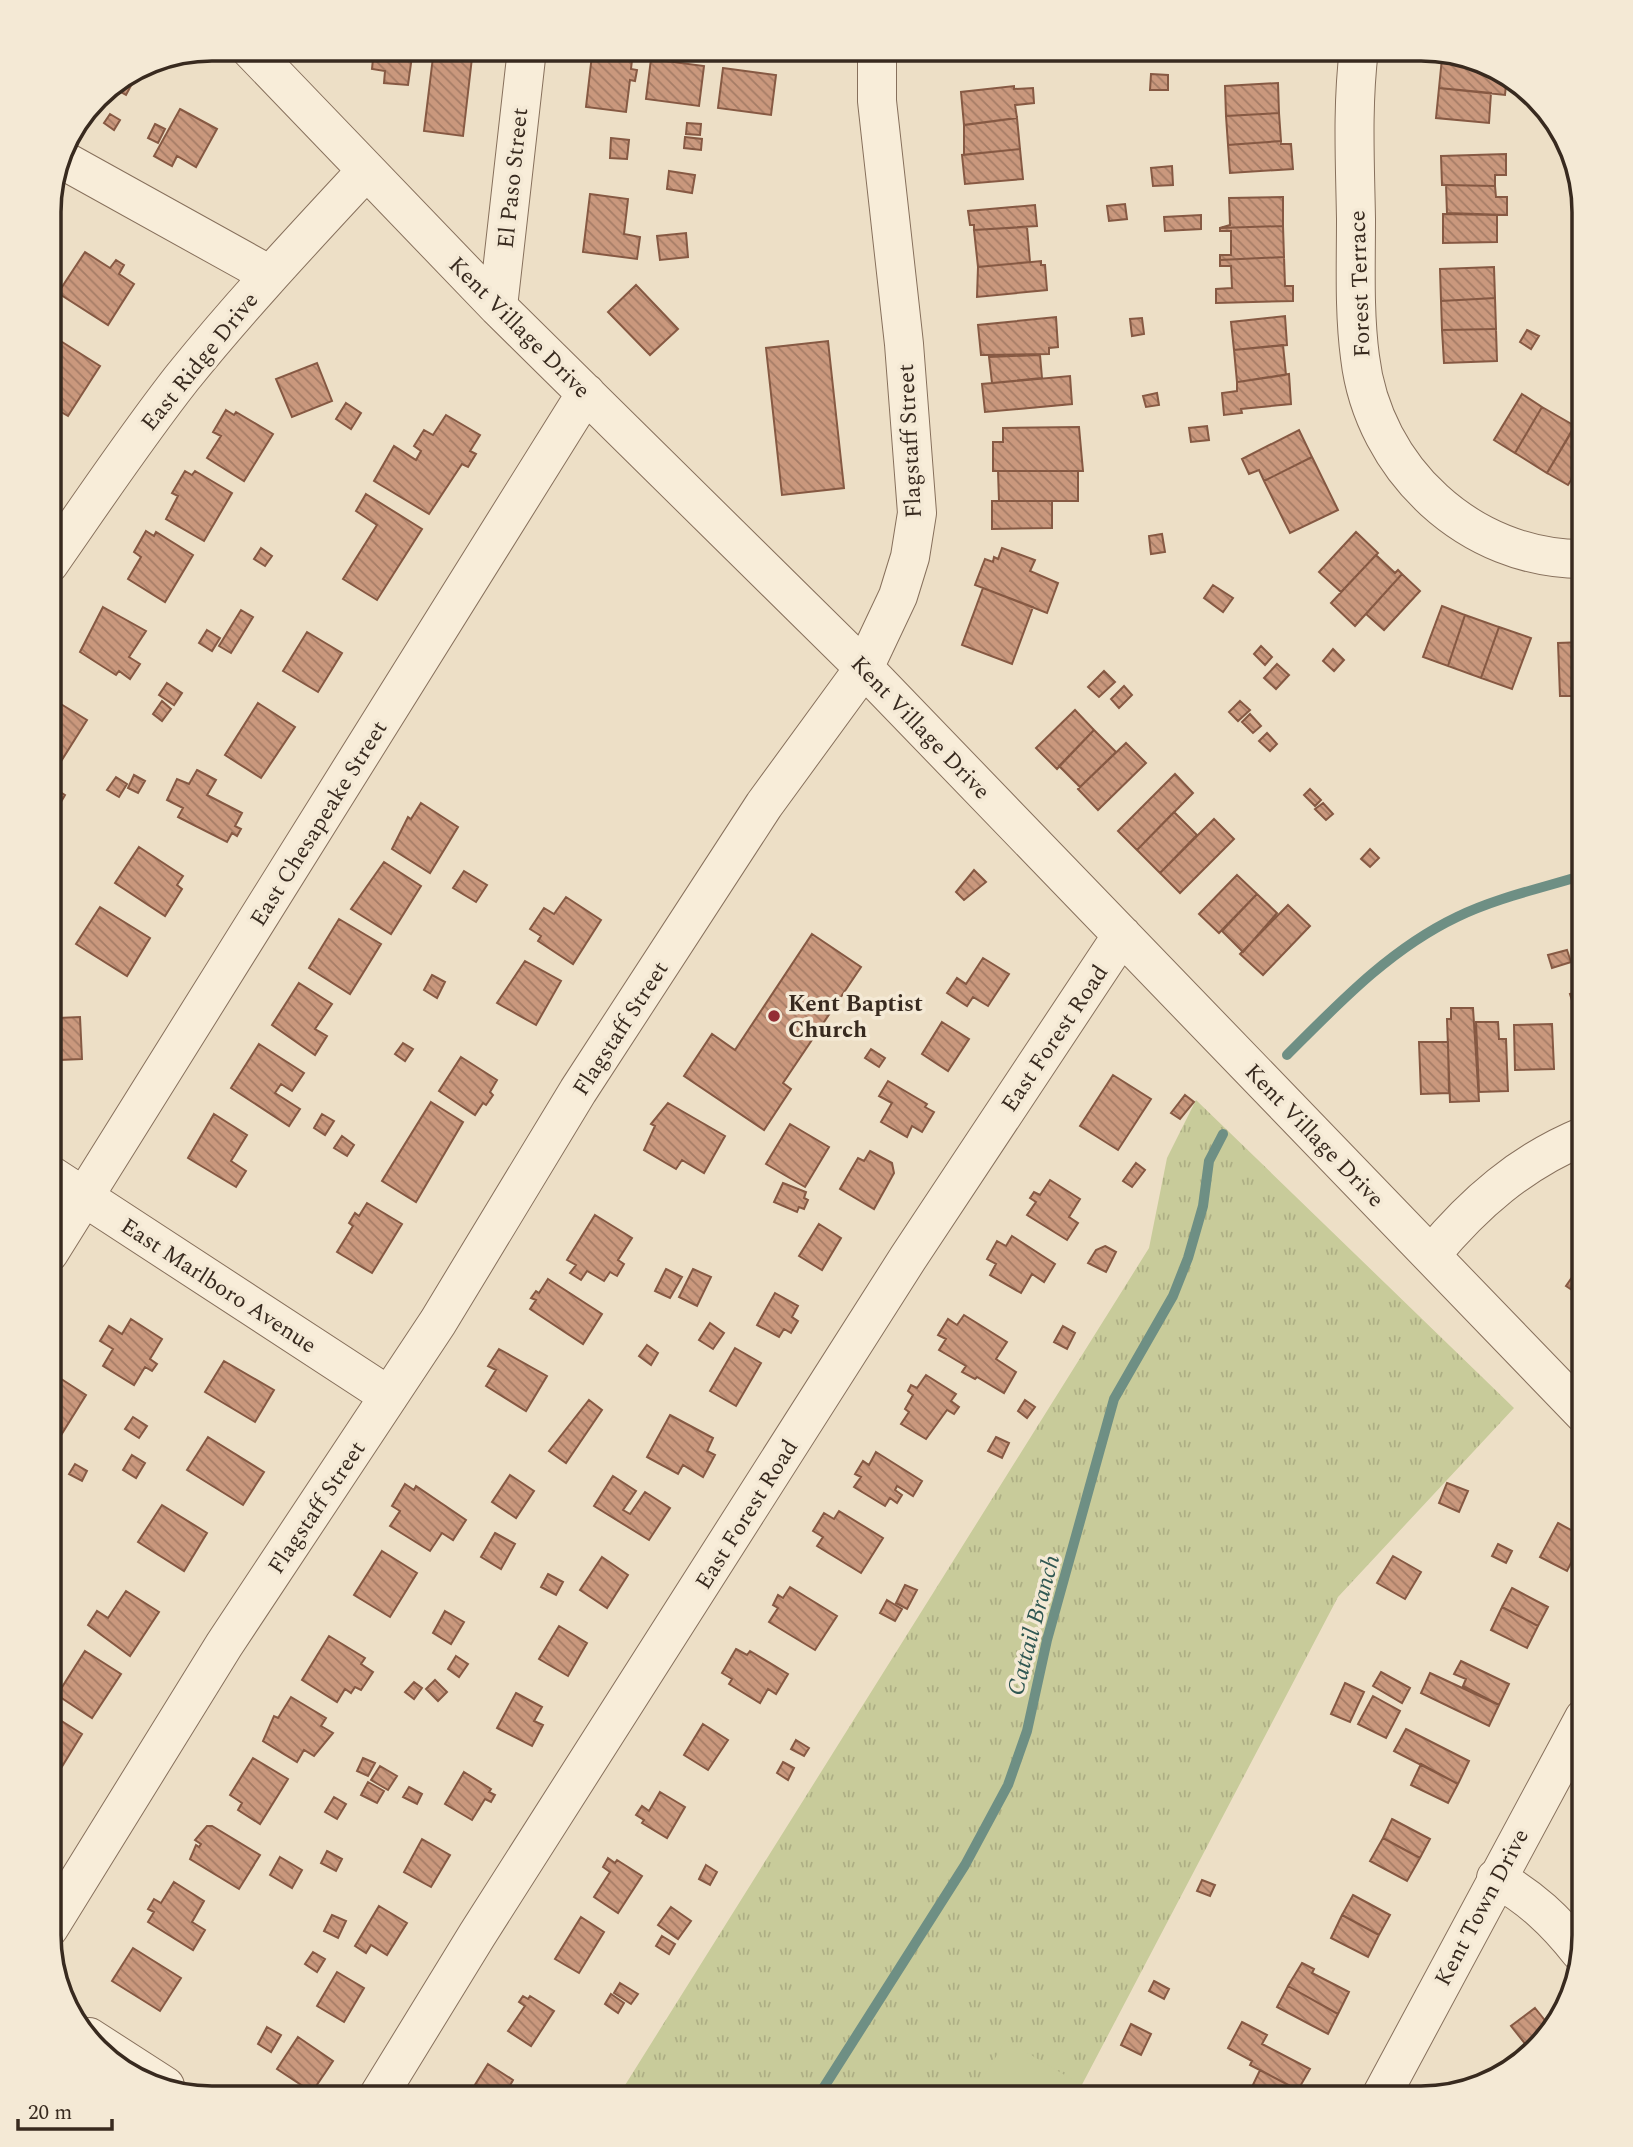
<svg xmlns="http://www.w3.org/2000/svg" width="1633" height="2147" font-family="Spectral,serif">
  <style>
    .grass { fill: url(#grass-tufts) }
    .pitch { fill: #c8cb9a }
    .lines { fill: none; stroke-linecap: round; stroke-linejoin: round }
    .stream { stroke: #6e8f84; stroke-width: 10 }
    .building { fill: url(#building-back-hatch); stroke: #865943; stroke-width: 2 }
    .minor-casing { stroke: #87705c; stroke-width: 40 }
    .minor { stroke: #f8edd9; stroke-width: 38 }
    .poi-dot { fill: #942e35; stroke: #f4e9d5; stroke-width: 2.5 }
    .labels { text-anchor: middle; stroke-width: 7; stroke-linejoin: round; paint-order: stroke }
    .street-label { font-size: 23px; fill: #382a1f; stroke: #f4e9d5 }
    .poi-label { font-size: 23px; font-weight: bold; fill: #382a1f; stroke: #f4e9d5; text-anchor: start }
    .water-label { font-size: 24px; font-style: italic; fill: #2f5752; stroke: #f4e9d5 }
    .rim { fill: none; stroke: #382a1f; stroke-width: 3.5 }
  </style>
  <defs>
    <pattern id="grass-tufts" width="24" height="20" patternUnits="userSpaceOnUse" patternTransform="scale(1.75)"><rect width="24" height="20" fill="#c8cb9a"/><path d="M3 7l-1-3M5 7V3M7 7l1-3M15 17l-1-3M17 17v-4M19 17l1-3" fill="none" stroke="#adae84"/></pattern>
    <pattern id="building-back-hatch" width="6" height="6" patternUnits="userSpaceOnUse" patternTransform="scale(1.75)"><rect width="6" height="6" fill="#ca987d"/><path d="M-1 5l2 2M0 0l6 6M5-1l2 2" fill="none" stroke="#a57c66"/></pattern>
  </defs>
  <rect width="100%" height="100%" fill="#eddfc6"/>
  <!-- grass -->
  <path class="grass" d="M1196 1100 1514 1408 1338 1597 1075 2098H617L1149 1248 1167 1158Z"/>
  <!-- pitch -->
  <path class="pitch" d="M1006 2040 1083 2086 1076 2098H971Z"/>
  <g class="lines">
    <!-- stream -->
    <path class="stream" d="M1287 1055C1339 1003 1390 949 1457 917 1496 898 1542 888 1584 875
      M817 2098 965 1865 1008 1785 1027 1731 1047 1640 1114 1399 1173 1296 1188 1258 1203 1206 1209 1161 1223 1134"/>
  </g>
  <!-- building -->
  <path class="building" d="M308 49H354L353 59 307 55Z
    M374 49H413L408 85 384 83 385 71 372 69Z
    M434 49H473L463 136 424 131Z
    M1229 49H1282L1280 60Z
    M592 55 632 60 631 69 637 70 635 81 630 80 626 112 586 107Z
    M1442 58 1467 60 1502 71 1507 75 1505 95 1439 88Z
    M651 59 704 66 699 106 646 99Z
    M141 67 126 95 110 86Z
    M723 68 776 75 771 115 718 108Z
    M1151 74 1168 75V90H1150Z
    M1278 83 1279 113 1226 116 1225 86Z
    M1014 86V89L1033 88 1034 103 1015 105 1017 118 964 125 961 92Z
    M1439 88 1491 93 1489 123 1436 118Z
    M180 109 217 129 196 167 177 156 172 166 154 156Z
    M1279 113 1281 141 1228 145 1226 116Z
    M110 114 120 120 114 130 104 123Z
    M1017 118 1020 149 964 155V125Z
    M687 123 701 124 700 135 686 134Z
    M155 124 165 129 158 143 148 138Z
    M685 137 702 139 701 150 684 148Z
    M611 138 629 140 627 159 610 158Z
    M1281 141V144H1291L1293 169 1230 173 1228 145Z
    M1020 149 1023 179 965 184 962 155Z
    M1506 154V175H1495V186L1442 185 1441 156Z
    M1172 166 1173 185 1153 186 1151 168Z
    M669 171 695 175 692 193 667 189Z
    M1446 185 1495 186 1496 197H1507V215L1447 213Z
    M590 194 628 199 624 234 640 237 637 259 583 252Z
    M1283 197V226L1220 228 1230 225 1229 198Z
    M1125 204 1127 219 1109 221 1107 206Z
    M1035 205 1037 226 974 230V225H970L968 211Z
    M1443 214 1497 215V242L1443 243Z
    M1201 215V229L1165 231 1164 217Z
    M1283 226 1284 257 1220 260V255H1231V231H1220V228Z
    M1027 227 1030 262 978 267 974 230Z
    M686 233 688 257 660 260 657 236Z
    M85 252 110 268 116 260 124 265 119 274 134 284 108 325 58 293Z
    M1284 257 1285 286H1293V301L1216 303V289L1232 288 1231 266H1220V260Z
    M1041 261V265H1045L1047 290 977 297 978 267Z
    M1494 267 1495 298 1441 301 1440 269Z
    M636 285 678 329 650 355 608 312Z
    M1495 298 1496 329 1442 330 1441 301Z
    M1285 316 1287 345 1234 350 1231 322Z
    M1056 317 1058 347 1049 348V354L981 355 978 325Z
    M1142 318 1144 334 1132 336 1130 319Z
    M1496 329 1497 361 1444 363 1442 330Z
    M1527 330 1539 336 1531 349 1520 342Z
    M59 340 100 366 68 416 49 405V354Z
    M828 341 844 488 782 495 766 348Z
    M1283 345 1286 375 1237 382 1234 350Z
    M1040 355 1042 378 992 383 989 357Z
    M317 363 332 401 292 417 276 379Z
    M1289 374 1291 404 1241 409 1242 413 1224 415 1222 393 1237 391V382Z
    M1070 376 1072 404 985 412 982 384Z
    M1157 393 1159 405 1146 407 1143 396Z
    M1522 394 1542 407 1515 453 1494 440Z
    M346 403 361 413 351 429 336 419Z
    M1542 407 1575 426 1547 473 1515 453Z
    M226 410 234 415 236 412 273 434 244 481 207 458 221 436 213 432Z
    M1584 410V459L1568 485 1547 473Z
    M446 415 480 435 470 451 476 454 468 467 462 464 429 514 374 481 394 446 416 460 421 451 414 446 424 430 433 435Z
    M1207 426 1209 440 1191 442 1189 428Z
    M1079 427 1083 471H993V442H1003V428Z
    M1299 430 1312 457 1264 481 1259 470 1249 474 1242 459Z
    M1312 457 1338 510 1290 533 1264 481Z
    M185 471 192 475 195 471 232 493 204 541 166 519 178 496 172 493Z
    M998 471H1078V501H999Z
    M366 494 422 529 377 600 343 579 377 525 356 511Z
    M992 501H1052V528L992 529Z
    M146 531 154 536 156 532 193 555 165 602 128 579 141 557 134 552Z
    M1356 532 1378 553 1341 592 1319 572Z
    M1162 534 1165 552 1151 554 1149 536Z
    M261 548 272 556 265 566 254 559Z
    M1002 548 1035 560 1030 571 1058 583 1047 613 975 585 985 559 993 562 994 557 998 559Z
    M1376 555 1395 573 1398 570 1402 574 1355 626 1331 603Z
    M1402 574 1420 591 1384 630 1366 614Z
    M1213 585 1233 598 1223 612 1204 598Z
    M983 588 1033 607 1012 664 962 645Z
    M1442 606 1465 615 1448 666 1423 657Z
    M103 607 146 631 129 657 140 664 130 679 119 671 116 675 80 652Z
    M241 610 253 617 231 653 219 646Z
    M1465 615 1499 627 1481 678 1448 666Z
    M1499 627 1531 638 1512 689 1481 678Z
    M207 630 220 638 212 651 199 643Z
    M307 632 342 653 318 692 283 671Z
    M1584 642V696H1560L1558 643Z
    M1261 646 1272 657 1265 665 1254 654Z
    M1333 649 1344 660 1334 671 1323 661Z
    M1277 664 1289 675 1276 689 1264 678Z
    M1104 671 1115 682 1099 697 1088 687Z
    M167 683 182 693 174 705 159 695Z
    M1124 686 1132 695 1119 708 1111 699Z
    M51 698 87 720 60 763 49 756Z
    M162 701 171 709 162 721 153 714Z
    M1240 701 1250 710 1238 721 1229 712Z
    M258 703 295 727 261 778 225 755Z
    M1075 710 1094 730 1057 769 1036 748Z
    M1250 714 1261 726 1253 733 1242 722Z
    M1094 730 1116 752 1080 787 1059 766Z
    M1267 733 1277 744 1270 751 1259 741Z
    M1126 743 1146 763 1098 810 1078 789Z
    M197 770 216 780 207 795 242 813 235 826 241 829 237 836 232 833 227 842 178 817 183 808 167 800 177 779 189 784Z
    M1175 774 1193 793 1137 850 1118 831Z
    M134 775 145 781 138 793 128 788Z
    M116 777 127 784 119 797 107 790Z
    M49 785 65 795 49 822Z
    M1310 789 1321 800 1315 806 1304 795Z
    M421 803 458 827 430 873 392 849 408 817 411 819Z
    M1323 803 1333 814 1326 820 1315 809Z
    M1174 812 1197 835 1160 873 1137 850Z
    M1214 819 1234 839 1180 893 1160 873Z
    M139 847 183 876 177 885 182 889 165 916 115 883Z
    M1370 849 1379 858 1370 867 1361 859Z
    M384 862 421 886 391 934 351 909Z
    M974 870 986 882 964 900 956 892Z
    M464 871 487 885 476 902 453 888Z
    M1237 875 1257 894 1219 933 1199 914Z
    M1257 894 1277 913 1243 952 1222 931Z
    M566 897 601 920 573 964 538 941 541 936 530 929 544 908 554 914Z
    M1288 905 1310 926 1263 975 1240 954Z
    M100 907 150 938 127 976 76 944Z
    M339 919 381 944 350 994 309 968Z
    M812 934 861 967 783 1083 791 1089 764 1130 684 1076 712 1034 735 1050Z
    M1567 950 1571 962 1552 968 1548 955Z
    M983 958 1009 974 988 1006 973 997 967 1006 947 993 957 978 966 984Z
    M525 961 561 981 536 1025 497 1003Z
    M432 975 445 982 437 998 424 990Z
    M299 983 332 1004 315 1029 327 1036 315 1055 272 1025Z
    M1584 990V1040L1570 994Z
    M58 1006V1018L80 1017 82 1059 59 1060V1068H49V1007Z
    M1451 1008H1473L1479 1101 1450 1102 1447 1019H1451Z
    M942 1022 969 1039 948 1071 922 1054Z
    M1476 1022H1498L1499 1039H1506L1508 1091 1479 1092Z
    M1552 1024 1554 1069 1515 1070 1514 1025Z
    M1419 1042H1448L1449 1093 1421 1094Z
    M403 1043 413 1049 405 1061 395 1054Z
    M259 1044 304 1073 292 1091 281 1084 275 1093 300 1109 289 1126 231 1088Z
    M871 1049 885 1058 879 1067 865 1058Z
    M461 1057 497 1080 490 1092 493 1095 486 1105 483 1103 475 1115 439 1091Z
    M1113 1075 1151 1099 1118 1150 1080 1126Z
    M888 1081 927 1104 925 1107 934 1112 922 1132 912 1126 907 1137 881 1122 892 1103 879 1096Z
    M1185 1095 1194 1102 1180 1119 1171 1113Z
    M431 1102 463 1122 416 1202 382 1181Z
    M668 1103 725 1136 704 1173 682 1160 676 1169 644 1150 655 1126 651 1124Z
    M214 1114 247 1135 231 1161 246 1171 236 1187 188 1158Z
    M322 1114 334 1121 325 1135 314 1128Z
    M790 1124 829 1147 805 1187 766 1164Z
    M342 1136 354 1145 347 1156 334 1148Z
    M870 1151 892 1163 894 1173 874 1209 840 1189 858 1158 864 1161Z
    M1136 1163 1145 1170 1132 1187 1123 1181Z
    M1050 1180 1080 1199 1069 1217 1078 1223 1067 1240 1027 1215 1036 1202 1030 1198 1034 1192 1040 1195Z
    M783 1183 806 1192 804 1198 808 1200 804 1209 799 1207 797 1212 774 1202Z
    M367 1203 402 1224 372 1273 337 1252 353 1226 349 1223 355 1213 359 1216Z
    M595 1215 632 1238 618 1260 624 1264 617 1276 610 1272 604 1281 587 1271 581 1280 570 1273 576 1265 567 1260Z
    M819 1224 841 1238 822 1270 799 1256Z
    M1012 1236 1055 1264 1044 1282 1032 1274 1021 1293 990 1275 996 1264 987 1259 997 1241 1006 1246Z
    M1105 1246 1116 1252 1106 1272 1088 1263 1096 1250Z
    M1584 1260V1298L1566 1286Z
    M666 1269 682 1277 670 1298 655 1291Z
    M693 1269 711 1277 697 1306 679 1297Z
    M548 1279 602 1314 583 1344 530 1309 536 1300 531 1298 536 1291 539 1293Z
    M775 1293 798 1306 792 1317 798 1321 791 1333 784 1329 779 1337 757 1325Z
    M964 1315 1007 1342 996 1359 1016 1372 1004 1393 977 1377 975 1379 962 1372 966 1366 939 1350 946 1339 938 1335 948 1319 957 1325Z
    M131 1319 162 1339 150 1359 157 1364 152 1371 145 1367 134 1385 103 1366 113 1349 100 1341 109 1326 122 1334Z
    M710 1323 724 1333 713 1349 699 1340Z
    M1063 1326 1075 1333 1067 1349 1054 1342Z
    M647 1345 658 1353 651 1365 639 1356Z
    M735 1348 761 1363 736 1406 710 1391Z
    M499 1349 547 1376 526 1411 486 1386 496 1370 488 1366Z
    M224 1361 274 1390 255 1422 205 1392Z
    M52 1373 86 1395 58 1440 49 1434Z
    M926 1375 956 1394 951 1401 959 1407 954 1414 947 1410 926 1439 901 1424 909 1412 905 1409 913 1395 908 1391 911 1385 917 1388Z
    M589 1400 602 1410 566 1463 549 1451Z
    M1025 1400 1035 1407 1027 1418 1018 1411Z
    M670 1415 713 1438 707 1451 715 1455 703 1477 683 1465 678 1474 647 1457Z
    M133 1417 147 1426 139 1438 125 1429Z
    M208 1437 264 1472 243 1505 187 1470Z
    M996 1437 1009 1443 1002 1458 988 1451Z
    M876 1452 922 1481 913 1496 897 1486 895 1490 902 1495 897 1503 890 1498 885 1506 854 1487 861 1477 855 1474 863 1461 869 1465Z
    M132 1455 145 1463 136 1478 123 1470Z
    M75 1464 87 1471 82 1481 69 1474Z
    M510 1475 534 1491 516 1518 492 1502Z
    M613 1476 636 1491 623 1510 630 1514 645 1492 670 1508 649 1540 594 1506Z
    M1447 1483 1468 1491 1459 1512 1439 1503Z
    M405 1484 414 1490 416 1486 466 1520 453 1540 442 1533 430 1551 390 1526 400 1511 392 1506Z
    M162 1505 207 1533 184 1571 138 1542Z
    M839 1511 883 1538 861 1573 817 1546 823 1537 813 1531 824 1513 834 1519Z
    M1558 1523 1584 1537 1567 1571 1540 1557Z
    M495 1533 515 1544 501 1569 481 1557Z
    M1498 1544 1512 1551 1506 1563 1492 1556Z
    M382 1551 417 1573 390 1617 354 1595Z
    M1393 1556 1421 1572 1405 1599 1377 1583Z
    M602 1557 628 1575 607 1608 580 1590Z
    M548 1574 563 1582 556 1595 541 1587Z
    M905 1585 917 1590 907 1609 896 1603Z
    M790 1587 837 1616 815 1650 769 1622 778 1608 773 1605 778 1595 783 1598Z
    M1512 1588 1548 1607 1538 1626 1502 1607Z
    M126 1591 159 1612 130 1656 88 1625 97 1611 108 1618Z
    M887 1600 902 1609 895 1621 880 1613Z
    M1502 1607 1538 1626 1527 1648 1491 1630Z
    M445 1611 464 1622 451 1644 433 1633Z
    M559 1626 587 1643 568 1676 539 1659Z
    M329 1636 365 1658 361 1664 373 1672 361 1690 355 1687 351 1693 345 1689 337 1702 302 1680Z
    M736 1649 747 1655 750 1651 788 1674 776 1694 768 1689 760 1703 729 1684 732 1679 722 1673Z
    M85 1651 121 1674 92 1718 57 1695Z
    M456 1656 468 1664 459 1677 448 1669Z
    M1461 1661 1509 1684 1499 1705 1463 1686 1466 1679 1454 1674Z
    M1381 1672 1410 1688 1402 1703 1373 1686Z
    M1430 1673 1499 1705 1489 1726 1421 1693Z
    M435 1680 447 1692 438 1701 426 1689Z
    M414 1682 422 1688 414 1699 405 1692Z
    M1345 1683 1364 1692 1350 1722 1331 1714Z
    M516 1693 542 1707 534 1721 543 1725 532 1746 497 1728Z
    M1373 1696 1400 1711 1386 1738 1358 1724Z
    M291 1697 326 1718 321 1726 333 1733 314 1756 304 1750 297 1762 263 1741 274 1716 278 1718Z
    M49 1713 82 1734 55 1778 49 1775Z
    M703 1724 728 1740 708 1770 684 1755Z
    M1406 1729 1469 1761 1458 1784 1394 1751Z
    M796 1740 809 1748 804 1756 791 1749Z
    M253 1758 288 1779 260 1824 238 1810 242 1803 230 1795Z
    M363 1758 375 1763 368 1776 357 1771Z
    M783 1762 794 1768 788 1780 777 1773Z
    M1421 1764 1458 1784 1448 1803 1411 1785Z
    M380 1766 397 1776 388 1790 371 1780Z
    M464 1772 491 1789 489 1792 495 1795 491 1802 485 1799 472 1820 445 1804Z
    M368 1782 384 1791 377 1803 361 1795Z
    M409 1787 422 1794 417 1804 403 1797Z
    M660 1792 685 1807 667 1838 642 1823 644 1820 636 1815 642 1806 649 1811Z
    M334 1797 346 1804 337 1819 325 1812Z
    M1392 1819 1430 1839 1420 1858 1383 1838Z
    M207 1826H212L260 1855 239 1889 190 1859 196 1845 199 1847 201 1844 195 1840Z
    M1383 1838 1420 1858 1407 1881 1370 1861Z
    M422 1839 450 1855 431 1887 404 1872Z
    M327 1851 342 1859 336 1871 321 1863Z
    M280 1857 302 1870 292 1888 270 1875Z
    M608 1858 615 1863 617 1860 642 1876 618 1913 594 1897 610 1872 603 1867Z
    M706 1865 717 1872 710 1885 699 1879Z
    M1202 1880 1215 1885 1210 1896 1197 1891Z
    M174 1882 204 1901 192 1922 205 1930 193 1950 148 1922 154 1912 148 1909 154 1899 161 1903Z
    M1353 1895 1390 1915 1379 1935 1342 1915Z
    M379 1906 407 1923 387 1955 371 1945 366 1953 355 1946Z
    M671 1907 691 1921 678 1939 658 1925Z
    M332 1915 346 1921 338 1938 324 1931Z
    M1342 1915 1379 1935 1368 1957 1331 1938Z
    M581 1917 604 1932 579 1973 555 1959Z
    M662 1936 675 1944 669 1954 656 1946Z
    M133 1948 181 1978 160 2011 112 1981Z
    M313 1952 325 1959 317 1972 305 1964Z
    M1302 1963 1314 1969 1312 1973 1349 1992 1338 2014 1288 1986Z
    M337 1972 364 1988 344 2022 317 2006Z
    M1154 1981 1169 1989 1164 1999 1149 1991Z
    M620 1983 638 1994 631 2004 614 1993Z
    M1288 1986 1338 2014 1328 2034 1277 2007Z
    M611 1994 624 2003 618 2013 605 2004Z
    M523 1996 528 1999 530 1996 554 2011 531 2046 508 2031 525 2006 519 2002Z
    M1535 2008 1551 2028 1530 2050 1511 2026Z
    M1242 2022 1267 2035 1262 2044 1310 2069 1298 2090 1250 2065 1252 2061 1228 2048Z
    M1131 2024 1151 2034 1141 2055 1121 2045Z
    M267 2027 281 2035 271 2052 258 2044Z
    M298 2037 333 2061 312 2092 277 2069Z
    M488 2064 513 2080 503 2098H471L468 2096Z
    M1260 2070 1298 2090 1294 2098H1264L1250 2091Z"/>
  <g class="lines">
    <defs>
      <path id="minor" d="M250 49 498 307 864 668 1584 1414
        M1359 49C1352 106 1355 162 1356 219 1356 265 1354 312 1360 357 1373 469 1470 560 1584 559
        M61 159 270 275
        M498 307 527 49
        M49 564C93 501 135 438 182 378 240 306 303 239 366 171
        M49 1174 389 1396
        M49 1253 586 393
        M1431 1255C1474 1203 1521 1162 1584 1136
        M1496 1878C1531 1898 1555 1920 1580 1952
        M49 1928 224 1645 438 1322 578 1091 764 805 864 668 898 596 910 557 917 513 904 344 877 101V49
        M89 2037 165 2086
        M377 2098 477 1935 908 1258 1122 935
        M1380 2098 1584 1718"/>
    </defs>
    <!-- minor casing -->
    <use href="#minor" class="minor-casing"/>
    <!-- minor -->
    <use href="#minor" class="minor"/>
  </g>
  <!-- markers -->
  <circle class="poi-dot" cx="774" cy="1016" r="7"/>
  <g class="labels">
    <!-- street labels -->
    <g class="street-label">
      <text transform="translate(512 178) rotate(-84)" y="8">El Paso Street</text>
      <text transform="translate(1359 284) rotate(-92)" y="8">Forest Terrace</text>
      <text transform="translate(520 327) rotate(45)" y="8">Kent Village Drive</text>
      <text transform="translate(199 361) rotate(-51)" y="8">East Ridge Drive</text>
      <text transform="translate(909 441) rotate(-93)" y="8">Flagstaff Street</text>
      <text transform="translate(921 727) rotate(46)" y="8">Kent Village Drive</text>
      <text transform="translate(318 823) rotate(-58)" y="8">East Chesapeake Street</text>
      <text transform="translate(620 1028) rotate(-57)" y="8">Flagstaff Street</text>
      <text transform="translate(1054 1038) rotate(-56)" y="8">East Forest Road</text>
      <text transform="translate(1315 1135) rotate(46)" y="8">Kent Village Drive</text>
      <text transform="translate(219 1285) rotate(33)" y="8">East Marlboro Avenue</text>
      <text transform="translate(316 1507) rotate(-56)" y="8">Flagstaff Street</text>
      <text transform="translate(746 1514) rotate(-58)" y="8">East Forest Road</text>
      <text transform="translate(1481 1907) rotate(-62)" y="8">Kent Town Drive</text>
    </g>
    <!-- poi labels -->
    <g class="poi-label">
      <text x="788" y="1011">Kent Baptist<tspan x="788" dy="26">Church</tspan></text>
    </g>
    <!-- water labels -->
    <g class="water-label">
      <text transform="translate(1033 1625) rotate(-75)" y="8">Cattail Branch</text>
    </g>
  </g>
  <!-- crop -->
  <path d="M0 0H1633V2147H0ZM212 61H1421A151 151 0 0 1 1572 212V1935A151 151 0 0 1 1421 2086H212A151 151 0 0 1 61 1935V212A151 151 0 0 1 212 61Z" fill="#f4e9d5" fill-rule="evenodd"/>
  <path class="rim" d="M212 61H1421A151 151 0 0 1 1572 212V1935A151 151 0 0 1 1421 2086H212A151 151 0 0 1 61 1935V212A151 151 0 0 1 212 61Z"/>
  <!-- scale -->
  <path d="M18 2119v10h94v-10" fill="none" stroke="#382a1f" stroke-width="3.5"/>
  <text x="28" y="2119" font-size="21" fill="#382a1f" stroke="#f4e9d5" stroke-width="5" paint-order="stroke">20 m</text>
</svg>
